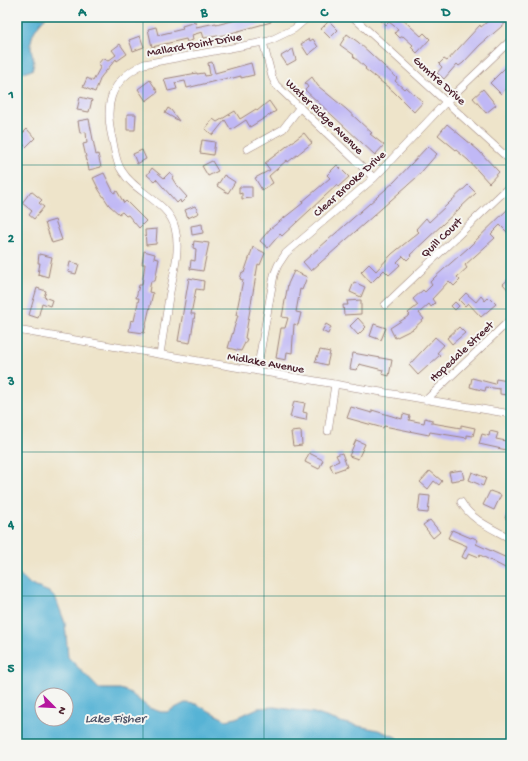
<svg xmlns="http://www.w3.org/2000/svg" width="528" height="761" font-family="'Gochi Hand',sans-serif">
  <style>
    .water { fill: #57b3d5; stroke: #506980; fill-rule: evenodd }
    .building { fill: #c0b8f5 }
    .lines { fill: none; stroke-linecap: round; stroke-linejoin: round }
    .minor-casing { stroke: #9c827a; stroke-width: 8 }
    .minor { stroke: #fff; stroke-width: 7 }
    .grid { fill: none; stroke: #0f766e; stroke-width: 1; stroke-opacity: 0.55 }
    .labels { text-anchor: middle; stroke-width: 4; stroke-linejoin: round; paint-order: stroke }
    .street-label { font-size: 12px; fill: #4a1f2b; stroke: #f6f6f2 }
    .water-label { font-size: 13px; font-style: italic; fill: #4f5366; stroke: #f6f6f2 }
    .neatline { fill: none; stroke: #0f766e; stroke-width: 1.5 }
    .grid-label { font-size: 13px; text-anchor: middle; font-weight: bold; fill: #0f766e }
  </style>
  <rect width="100%" height="100%" fill="#f6f6f2"/>
  <filter id="ink" filterUnits="userSpaceOnUse"><feTurbulence type="fractalNoise" baseFrequency=".025" numOctaves="2"/><feDisplacementMap in="SourceGraphic" scale="8" xChannelSelector="R" yChannelSelector="G"/><feConvolveMatrix kernelMatrix="1 2 1 2 8 2 1 2 1" color-interpolation-filters="sRGB"/></filter>
  <filter id="wash" filterUnits="userSpaceOnUse"><feTurbulence type="fractalNoise" baseFrequency=".012" numOctaves="4" result="noise"/><feDisplacementMap in="SourceGraphic" scale="16" xChannelSelector="R" yChannelSelector="G"/><feGaussianBlur stdDeviation="0.9" result="paint"/><feColorMatrix in="noise" values="0 0 0 0 0 0 0 0 0 0 0 0 0 0 0 0 0 1.4 0 .05"/><feComposite in="paint" operator="in"/></filter>
  <g filter="url(#wash)">
    <rect width="100%" height="100%" fill="#eee4ca"/>
    <!-- water -->
    <path class="water" d="M17 17H46C37 25 30 35 31 48 32 56 36 62 32 70L23 73 17 70Z
      M17 572 31 585 49 592 56 599 65 623 68 657 99 689H120L129 692 149 708 161 712H167L185 703 196 704 226 720 236 718 258 708 274 707 314 713 344 723 378 730 396 737 403 744H17ZM42 695H66V719H42Z"/>
    <g id="blocks">
      <!-- building -->
      <path class="building" d="M248 17H270L271 22 224 35 204 38 202 32 192 35 193 40 187 42 186 39 152 47 148 29 156 27 158 35 183 29 182 26 195 22 196 27 216 23V25Z
        M383 17H400L421 36 424 33 430 39 417 53 411 47 413 45 403 36 400 38 395 33 398 29 389 22 386 25 381 21Z
        M493 17H504L508 21 480 45 463 63 459 66 457 64 444 79 437 73 442 67 439 64 444 59 447 61 480 25 481 27Z
        M329 21 338 30 330 38 321 29Z
        M347 34 358 42 397 78 395 81 404 89 406 87 423 102 414 112 393 91 365 69 366 68 353 56 354 55 340 45Z
        M140 36 144 47 133 51 129 40Z
        M309 39 310 41 313 39 318 47 308 55 301 44Z
        M120 44 127 54 117 61 116 59 101 77 95 92 83 87 87 78 93 81 101 66 98 64 103 58 108 61 116 55 112 50Z
        M293 49 296 60 287 65 281 56Z
        M212 62 215 73 251 63 254 75 241 78V76L229 79 228 78 187 88 185 81 175 83 177 89 168 91 164 79 197 73V74L204 73 205 76 210 75 208 63Z
        M511 62V83L501 94 490 83Z
        M312 77 318 86 346 109 372 133 370 134 384 145 375 155 305 90 308 87 305 83Z
        M150 80 158 92 146 101 138 89Z
        M483 89 496 105 486 113 473 98Z
        M80 97 92 100 89 112 77 110Z
        M269 101 276 111 250 127 246 120 231 130 225 120 213 135 205 129 213 119 217 122 235 111 240 119 256 109 257 111Z
        M168 108 171 110 179 121 165 113Z
        M127 114H136L135 130H127Z
        M89 119 96 155 98 154 101 167 89 170 83 144 87 143 86 132 80 133 78 121Z
        M447 124 478 150 499 172 489 183 468 160 438 135Z
        M27 129 35 138 26 147 20 141 23 137 21 135Z
        M304 133 312 143 288 162 287 160 269 176 273 183 262 190 255 178 270 170 265 163Z
        M202 140 215 142 213 155 200 153Z
        M428 146 437 154 417 177 311 271 303 262 394 182Z
        M142 150 146 159 137 164 133 154Z
        M212 161 218 171 208 176 202 166Z
        M337 165 349 177 338 187 337 185 282 236 280 234 268 248 260 241 270 229 303 203 302 202 330 178 327 175Z
        M152 168 164 178 170 172 174 177 172 178 177 186 187 197 181 203 180 200 177 203 156 179 154 181 147 175Z
        M104 173 114 193 117 191 124 203 126 201 146 221 139 228 128 215 126 216 122 212 119 214 109 205 99 190 93 178Z
        M224 175 235 182 228 193 217 186Z
        M468 185 476 193 410 255 411 256 407 260 403 256 397 262 400 265 389 275 384 270 371 283 361 272 369 264 376 271 392 254 419 232 416 229 426 218 429 222Z
        M239 187H252V198L242 199V193L239 194Z
        M31 191 42 200 39 203 44 207 34 219 29 215 32 211 22 203Z
        M195 206 199 213 188 218 185 210Z
        M511 206V236L500 225 491 234 495 238 465 265 467 268 457 277 460 280 454 286 449 281 432 299 435 303 431 307 429 304 419 313 424 319 413 329 395 338 390 328 410 315 408 313 418 305 413 299 423 290 425 292 432 285 430 282 435 277 468 248Z
        M55 220 62 240 52 243 45 223Z
        M202 224 203 233 192 235 191 226Z
        M157 229 156 244 146 245 145 230Z
        M194 241 209 243 203 271 190 269 191 260 195 261 196 249 193 248Z
        M253 247 265 253 260 265 258 264 245 338 247 339 241 351 228 348 238 315H236L243 280 240 279 242 272 244 273Z
        M144 251 155 254 154 258 159 259 155 281H151L149 292 153 293 144 333 129 331 131 320 134 321 139 298H136L139 285H142L145 264H142Z
        M39 254 52 257 48 277 38 274 40 263H38Z
        M70 262 79 264 76 274 68 272Z
        M294 271 307 277 302 290 300 289 296 312 301 313 298 325 294 324 292 353 287 352 286 360 276 358 281 328H285L288 318 282 317 288 284Z
        M511 277V293L503 284Z
        M189 278 204 281 203 290 196 289 191 314H195L190 343 178 341Z
        M354 282 365 287 361 297 350 292Z
        M37 288 46 291 44 297 52 300 50 306 42 303 38 318 29 315Z
        M466 293 476 302 481 296 485 301 489 297 496 304 481 317 468 303 465 306 459 300Z
        M361 300V314L344 315 343 305H348L347 301Z
        M455 302 459 306 455 310 451 306Z
        M358 318 366 327 358 335 350 326Z
        M326 324 331 327 328 334 322 331Z
        M374 324 386 328 381 340 370 336Z
        M459 327 465 333 452 344 447 338Z
        M435 337 444 345 437 353 440 355 418 375 409 365Z
        M320 350 330 352 327 365 315 362Z
        M353 353 392 360 389 376 382 374 383 370 359 364 357 370 350 369Z
        M472 378 495 384 496 379 508 381 506 395 500 394V389L486 387 485 391 470 387Z
        M294 401 305 403 303 412 307 413 306 420 290 417Z
        M351 407 372 413V410L402 419 403 414 410 416 409 420 424 423 425 418 432 420V423L461 428V425L475 428 473 436 467 435V438L430 432 429 435 384 426 383 428 347 418Z
        M301 431 302 445 293 446 291 432Z
        M490 431 498 433 496 439 511 442V451L479 444 482 434 489 436Z
        M356 440 365 444 358 459 349 456Z
        M309 453 323 460 319 469 305 462Z
        M342 453 347 467 333 472 330 465 339 461 336 455Z
        M462 470 464 479 451 481 449 472Z
        M430 471 442 481 439 485 434 481 428 489 420 482Z
        M472 472 486 478 483 486 469 480Z
        M490 491 501 495 494 510 483 505Z
        M420 495 430 496 428 513 418 512Z
        M511 504V521L505 518Z
        M430 520 440 532 433 538 423 525Z
        M452 530 471 538 472 537 478 540 476 544 509 559 511 554V571L480 555 479 557 469 553 466 559 462 557 467 546 448 538Z"/>
    </g>
  </g>
  <g filter="url(#ink)">
    <use href="#blocks" fill-opacity="0" stroke="#9c827a" stroke-width="1"/>
    <g class="lines">
      <defs>
        <path id="minor" d="M353 17 511 161
          M263 42 272 77 276 85 374 178
          M247 149 283 129 300 107
          M17 238 18 242 17 255
          M385 305 511 185
          M17 330 511 414
          M160 354C163 335 166 316 169 297 173 275 181 251 175 228 169 202 135 193 122 171 116 163 115 152 113 142 104 107 108 81 144 64L269 41 294 29 308 17
          M257 371 274 275 278 265 286 253 374 178 447 101 511 40
          M426 400 511 319
          M328 431 335 384
          M461 502C472 521 492 528 511 539"/>
      </defs>
      <!-- minor casing -->
      <use href="#minor" class="minor-casing"/>
      <!-- minor -->
      <use href="#minor" class="minor"/>
    </g>
  </g>
  <!-- grid -->
  <path class="grid" d="M143 17V744M264 17V744M385 17V744M17 165H511M17 309H511M17 452H511M17 596H511"/>
  <g class="labels">
    <!-- street labels -->
    <g class="street-label">
      <text transform="translate(194 44) rotate(-10)" y="4">Mallard Point Drive</text>
      <text transform="translate(440 80) rotate(42)" y="4">Gumtre Drive</text>
      <text transform="translate(325 116) rotate(44)" y="4">Water Ridge Avenue</text>
      <text transform="translate(349 183) rotate(-42)" y="4">Clear Brooke Drive</text>
      <text transform="translate(441 237) rotate(-44)" y="4">Quill Court</text>
      <text transform="translate(461 351) rotate(-43)" y="4">Hopedale Street</text>
      <text transform="translate(266 362) rotate(10)" y="4">Midlake Avenue</text>
    </g>
    <!-- water labels -->
    <g class="water-label">
      <text x="115" y="722">Lake Fisher</text>
    </g>
  </g>
  <!-- margin -->
  <rect width="528" height="761" fill="none" stroke="#f6f6f2" stroke-width="44"/>
  <!-- north arrow -->
  <g transform="translate(54 707) rotate(114)"><circle r="19" fill="#f6f6f2" stroke="#b1a0a2"/>
  <path d="M0-3L7 15L0 10L-7 15Z" fill="#b5179e"/>
  <text y="-6" font-size="11" font-weight="bold" text-anchor="middle" fill="#4a1f2b">N</text>
  </g>
  <rect x="22" y="22" width="484" height="717" class="neatline"/>
  <g class="grid-label">
    <text x="82" y="16">A</text>
    <text x="204" y="16">B</text>
    <text x="324" y="16">C</text>
    <text x="446" y="16">D</text>
    <text x="11" y="98">1</text>
    <text x="11" y="242">2</text>
    <text x="11" y="385">3</text>
    <text x="11" y="528">4</text>
    <text x="11" y="672">5</text>
  </g>
</svg>
